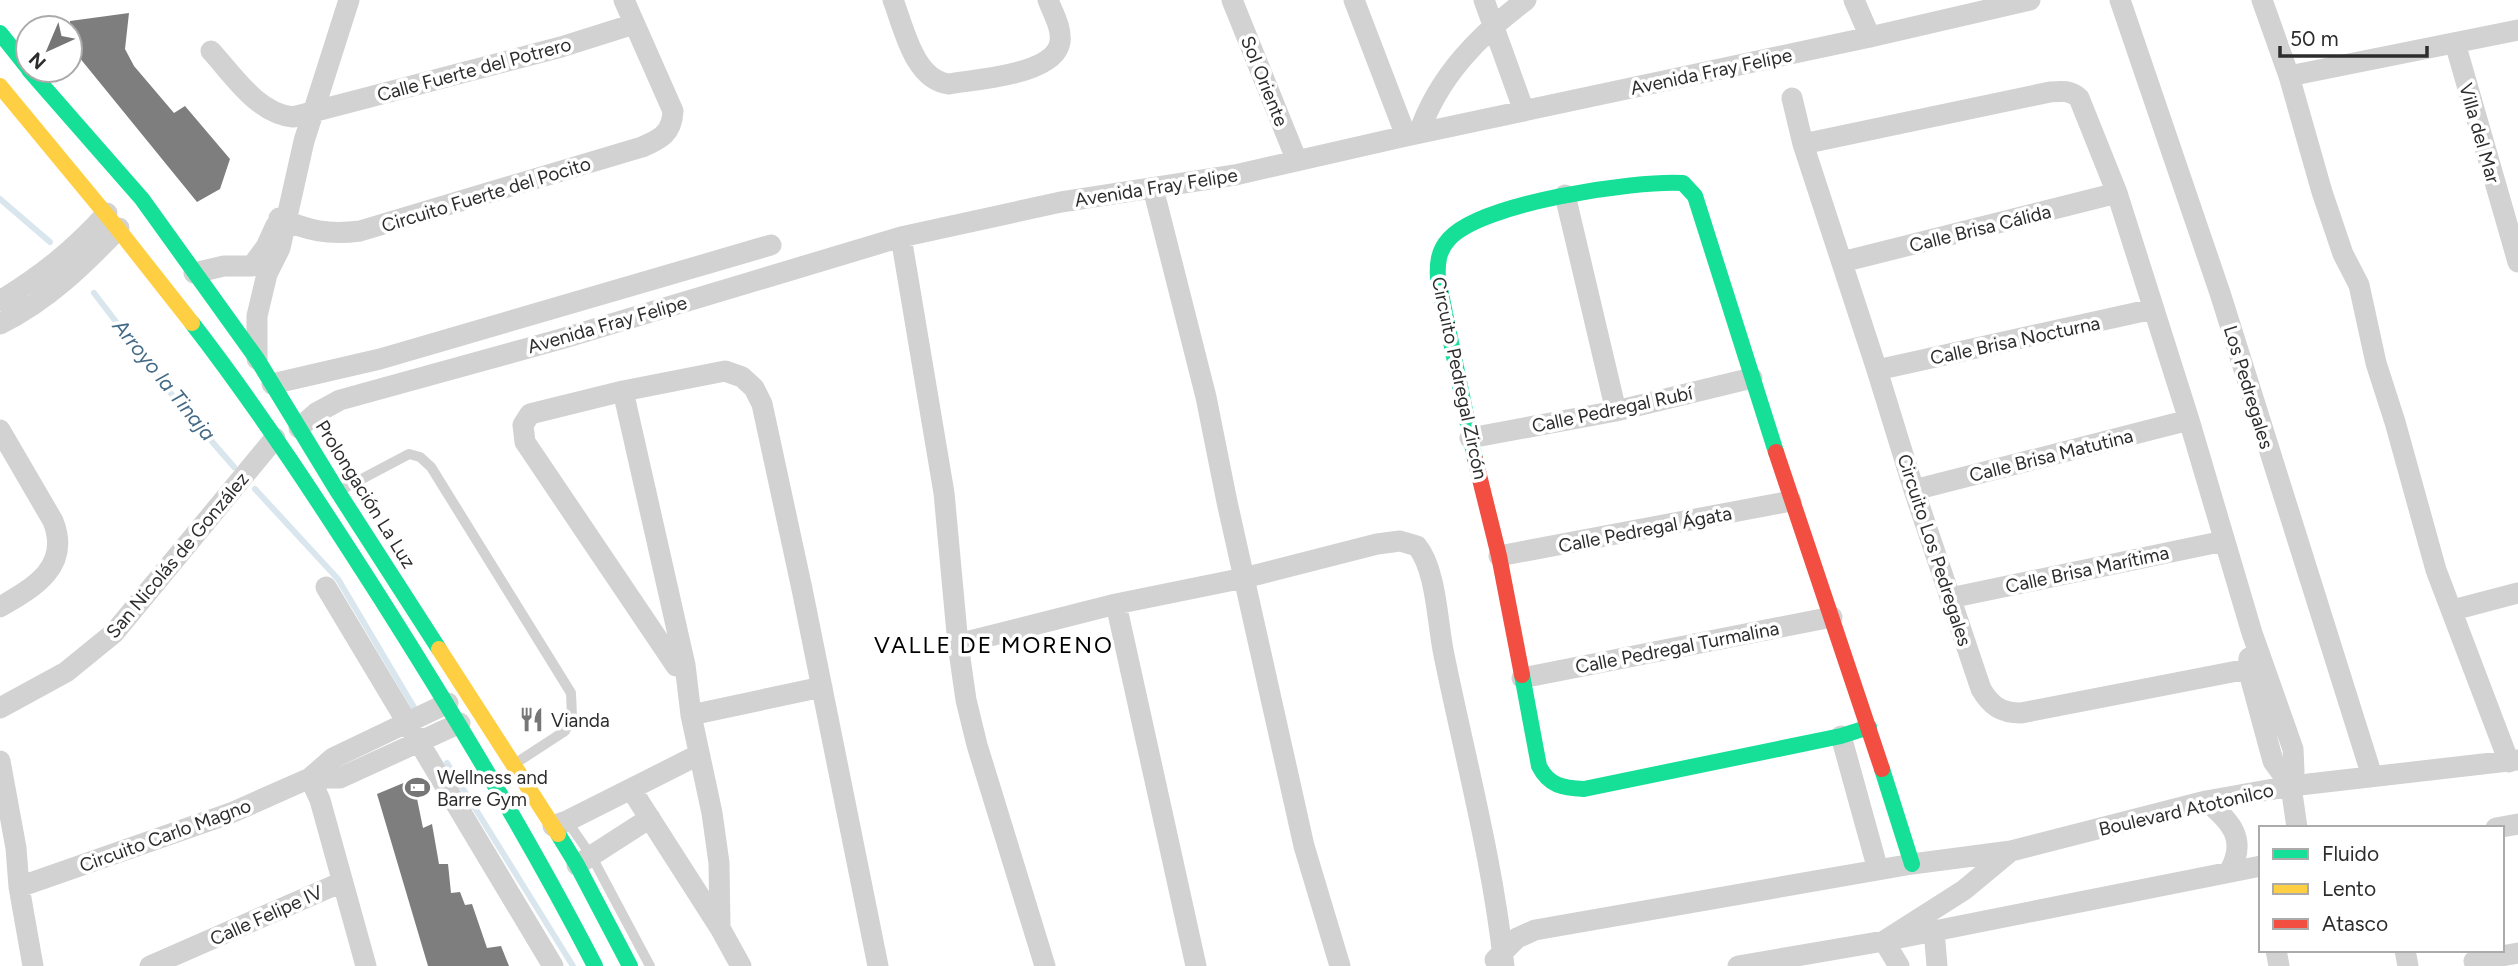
<svg xmlns="http://www.w3.org/2000/svg" width="2518" height="966" font-family="Figtree,sans-serif">
  <style>
    .lines { fill: none; stroke-linecap: round; stroke-linejoin: round }
    .stream { stroke: #dae6ee; stroke-width: 6 }
    .building { fill: #7e7e7e }
    .lane { stroke: #d2d2d2; stroke-width: 10 }
    .street { stroke: #d2d2d2; stroke-width: 21 }
    .fast { stroke: #16e098; stroke-width: 16 }
    .slow { stroke: #ffcf43; stroke-width: 16 }
    .jam { stroke: #f24e42; stroke-width: 16 }
    .labels { text-anchor: middle; stroke-width: 7; stroke-linejoin: round; paint-order: stroke }
    .street-label { font-size: 19px; fill: #2d2d2d; stroke: #fff }
    .poi-label { font-size: 19px; fill: #2d2d2d; stroke: #fff; text-anchor: start }
    .water-label { font-size: 21px; font-style: italic; fill: #446a87; stroke: #fff }
    .quarter-label { font-size: 23px; letter-spacing: 2px; fill: #000; stroke: #fff }
  </style>
  <rect width="100%" height="100%" fill="#fff"/>
  <g class="lines">
    <!-- stream -->
    <path class="stream" d="M0 199 50 242
      M94 293 176 400 234 467
      M255 489 338 579 415 709
      M447 763 573 966"/>
  </g>
  <!-- building -->
  <path class="building" d="M129 13 125 49 134 66 174 113 185 106 230 159 220 189 197 202 70 46V21Z
    M413 779 423 828 432 824 439 864H448L451 893 460 892 465 905 472 904 487 948 501 946 509 966H428L377 794Z"/>
  <g class="lines">
    <!-- lane -->
    <path class="lane" d="M339 491 409 454 420 457 431 467 571 693 572 717 565 731 516 763
      M567 821 592 857 650 966"/>
    <!-- street -->
    <path class="street" d="M893 0C904 28 914 80 949 84 976 79 1055 75 1060 42 1062 28 1053 13 1048 0
      M1232 0 1297 161
      M1354 0 1406 136
      M1484 0 1524 111
      M1854 0 1870 37
      M2120 0 2220 293 2372 776
      M2262 0 2289 76 2322 192 2343 254 2359 285 2376 363 2395 422 2436 570 2509 762
      M2455 43 2518 262
      M211 51C234 76 257 113 293 117L561 47 634 24
      M2289 76 2518 30
      M1792 98 1803 144 1877 370 1914 490 1981 689C1991 706 2001 713 2021 713L2263 666
      M1419 133C1438 77 1479 35 1526 0
      M1803 144 2050 92C2062 91 2070 90 2079 98L2117 193 2189 420 2252 633 2293 749 2294 771 2291 786 2297 828
      M1153 188 1206 397 1227 502 1304 846 1340 966
      M1565 195 1616 411
      M279 218C309 231 328 235 360 231L642 147C661 139 672 133 673 111L624 0
      M901 237 944 493 958 644 966 700 977 745 1045 966
      M1842 262 2117 193
      M194 273 224 266H252L266 247 276 225
      M0 301C42 275 74 250 107 213
      M0 324C47 301 84 265 119 228
      M257 359V316L267 274 280 248 304 141 349 0
      M1877 370 2153 309
      M272 384 380 359 771 245
      M623 391 725 371 742 377 754 388 762 404 802 589 878 966
      M299 428 316 413 340 400 561 339 901 237 1061 202 1235 175 1406 136 1870 37 2030 0
      M0 430 53 521C71 566 35 587 0 607
      M1470 438 1616 411 1752 378
      M1914 490 2189 420
      M1499 556 1791 501
      M326 587 553 966
      M1950 598 2224 541
      M1116 604 1196 966
      M2453 610 2518 593
      M958 644 1116 604 1244 578 1377 544 1400 541 1417 546C1437 571 1437 623 1444 655 1465 758 1493 861 1504 966
      M2249 658 2248 669 2273 761 2291 786
      M685 665 676 666 525 442 523 425 530 414 623 391 685 665 691 715
      M1522 678 1832 617
      M0 708 66 672 114 633 275 438
      M1841 736 1878 870
      M0 761 16 848 19 887 33 966
      M310 778 320 800 366 966
      M310 778H340L460 723
      M631 789 720 928 741 966
      M2206 801C2231 821 2248 840 2229 872
      M553 826 567 821 698 755
      M2496 828 2518 824
      M577 865 650 818
      M19 887 231 813 310 778 333 758 448 703
      M720 928 719 863 712 813 691 715 822 687
      M1934 930 1937 966
      M1884 941 1964 890 2011 851 2206 801 2291 786 2518 760
      M1884 941 1899 966
      M2276 950 2279 966
      M2405 950 2408 966
      M1495 960 1517 938 1535 930 1912 864 2011 851
      M2474 961 2518 953
      M150 966 342 882
      M1738 966 1884 941 2261 866"/>
    <!-- fast -->
    <path class="fast" d="M0 33 28 68
      M29 70 142 199 257 359 338 492 439 649
      M192 323C260 411 321 505 381 599 457 719 530 840 595 966
      M1475 459 1438 279C1437 264 1438 251 1449 239 1481 203 1634 180 1683 183L1695 196 1776 452
      M1522 675 1539 766C1549 786 1563 788 1584 789L1841 736 1869 727
      M1882 769 1912 864
      M558 834 577 865 630 966"/>
    <!-- slow -->
    <path class="slow" d="M0 86 114 224 192 323
      M439 649 558 834"/>
    <!-- jam -->
    <path class="jam" d="M1776 452 1882 769
      M1475 459 1499 556 1522 675"/>
  </g>
  <!-- icons -->
  <defs>
    <symbol id="restaurant-bare" viewBox="-9 -9 18 18"><path d="M-5-6h1v4h1v-4h1v4h1v-4h1v5L-1.5 .5V6h-2V.5L-5-1ZM5-6V6H3V1.5H1.5Q1.5-4 5-6Z" fill="#767676" stroke="#fff" stroke-width="2.5" paint-order="stroke"/></symbol>
    <symbol id="stadium-bare" viewBox="-9 -9 18 18"><path d="M0-5a6.5 5 0 1 0 0 10a6.5 5 0 1 0 0-10ZM-3.5-1.8h7v3.6h-7Z" fill="#767676" stroke="#fff" stroke-width="2.5" paint-order="stroke"/></symbol>
  </defs>
  <g fill-rule="evenodd">
    <use href="#restaurant-bare" x="514" y="702" width="35" height="35"/>
    <use href="#stadium-bare" x="400" y="770" width="35" height="35"/>
  </g>
  <g class="labels">
    <!-- street labels -->
    <g class="street-label">
      <text transform="translate(474 69) rotate(-15)" y="7">Calle Fuerte del Potrero</text>
      <text transform="translate(1711 71) rotate(-12)" y="7">Avenida Fray Felipe</text>
      <text transform="translate(1265 81) rotate(68)" y="7">Sol Oriente</text>
      <text transform="translate(2480 133) rotate(74)" y="7">Villa del Mar</text>
      <text transform="translate(1156 187) rotate(-9)" y="7">Avenida Fray Felipe</text>
      <text transform="translate(486 194) rotate(-17)" y="7">Circuito Fuerte del Pocito</text>
      <text transform="translate(1980 228) rotate(-14)" y="7">Calle Brisa Cálida</text>
      <text transform="translate(607 324) rotate(-16)" y="7">Avenida Fray Felipe</text>
      <text transform="translate(2015 340) rotate(-12)" y="7">Calle Brisa Nocturna</text>
      <text transform="translate(1460 378) rotate(78)" y="7">Circuito Pedregal Zircón</text>
      <text transform="translate(2249 387) rotate(73)" y="7">Los Pedregales</text>
      <text transform="translate(1612 409) rotate(-12)" y="7">Calle Pedregal Rubí</text>
      <text transform="translate(2051 455) rotate(-14)" y="7">Calle Brisa Matutina</text>
      <text transform="translate(366 494) rotate(58)" y="7">Prolongación La Luz</text>
      <text transform="translate(1645 529) rotate(-11)" y="7">Calle Pedregal Ágata</text>
      <text transform="translate(1935 550) rotate(72)" y="7">Circuito Los Pedregales</text>
      <text transform="translate(177 555) rotate(-50)" y="7">San Nicolás de González</text>
      <text transform="translate(2087 569) rotate(-12)" y="7">Calle Brisa Marítima</text>
      <text transform="translate(1677 647) rotate(-11)" y="7">Calle Pedregal Turmalina</text>
      <text transform="translate(2186 809) rotate(-13)" y="7">Boulevard Atotonilco</text>
      <text transform="translate(165 835) rotate(-20)" y="7">Circuito Carlo Magno</text>
      <text transform="translate(266 915) rotate(-24)" y="7">Calle Felipe IV</text>
    </g>
    <!-- poi labels -->
    <g class="poi-label">
      <text x="551" y="727">Vianda</text>
      <text x="437" y="784">Wellness and<tspan x="437" dy="22">Barre Gym</tspan></text>
    </g>
    <!-- water labels -->
    <g class="water-label">
      <text transform="translate(164 380) rotate(51)" y="7">Arroyo la Tinaja</text>
    </g>
    <!-- quarter labels -->
    <g class="quarter-label">
      <text x="994" y="653">VALLE DE MORENO</text>
    </g>
  </g>
  <!-- legend -->
  <rect x="2259" y="826" width="245" height="126" fill="#ffffff" stroke="#ababab" stroke-width="2"/>
  <rect x="2273" y="849" width="35" height="10" fill="#16e098" stroke="#ababab" stroke-width="2"/>
  <text x="2322" y="861" font-size="21" fill="#2d2d2d">Fluido</text>
  <rect x="2273" y="884" width="35" height="10" fill="#ffcf43" stroke="#ababab" stroke-width="2"/>
  <text x="2322" y="896" font-size="21" fill="#2d2d2d">Lento</text>
  <rect x="2273" y="919" width="35" height="10" fill="#f24e42" stroke="#ababab" stroke-width="2"/>
  <text x="2322" y="931" font-size="21" fill="#2d2d2d">Atasco</text>
  <!-- north arrow -->
  <g transform="translate(49 49) rotate(224)"><circle r="33" fill="#ffffff" stroke="#ababab" stroke-width="2"/>
  <path d="M0-5L12 26L0 18L-12 26Z" fill="#767676"/>
  <text y="-10" font-size="19" font-weight="bold" text-anchor="middle" fill="#2d2d2d">N</text>
  </g>
  <!-- scale -->
  <path d="M2280 46v10h147v-10" fill="none" stroke="#2d2d2d" stroke-width="3.5"/>
  <text x="2290" y="46" font-size="21" fill="#2d2d2d" stroke="#ffffff" stroke-width="5" paint-order="stroke">50 m</text>
</svg>
